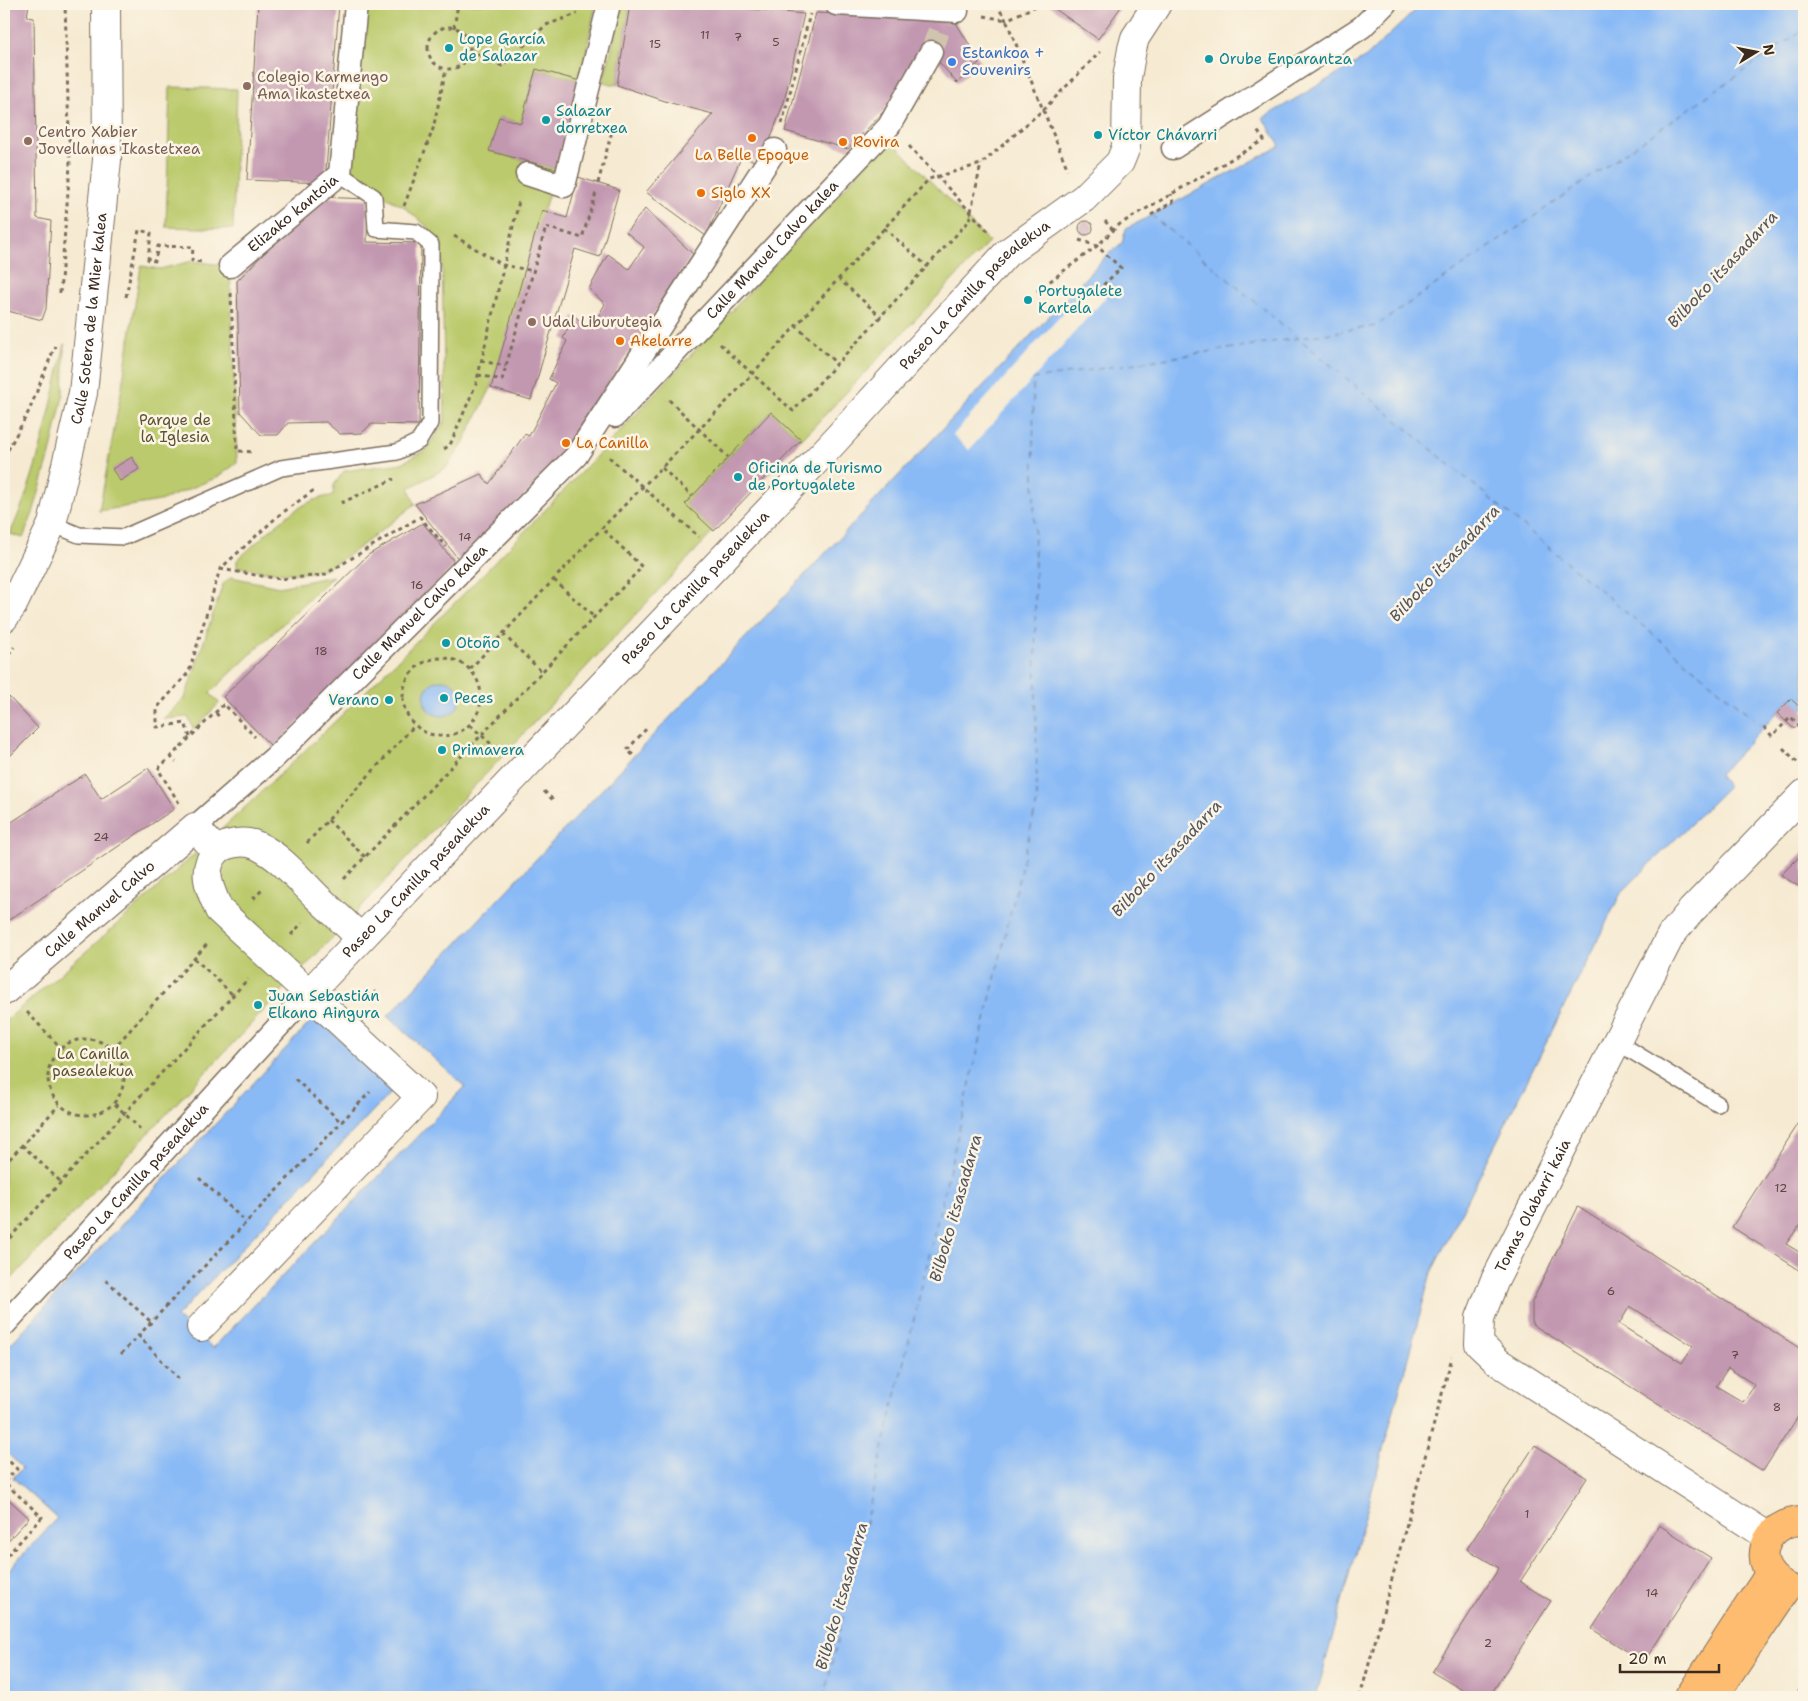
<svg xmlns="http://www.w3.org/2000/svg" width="1808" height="1701" font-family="'Shantell Sans',sans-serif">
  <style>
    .green { fill: #bbca6c; stroke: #7b7a45 }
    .water { fill: #89baf6; stroke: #62728a }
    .pier { fill: #f6ead2 }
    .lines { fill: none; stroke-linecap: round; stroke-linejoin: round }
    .ferry { stroke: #52555f; stroke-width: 1; stroke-dasharray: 6 5; stroke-linecap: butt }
    .building { fill: #c298b1; fill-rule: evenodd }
    .pedestrian-tunnel { stroke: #d1c4ae; stroke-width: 22; stroke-dasharray: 22 11; stroke-linecap: butt }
    .service-casing { stroke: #7c6d5d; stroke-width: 18 }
    .pedestrian-casing { stroke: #7c6d5d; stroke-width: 25 }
    .minor-casing { stroke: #7c6d5d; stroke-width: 30 }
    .tertiary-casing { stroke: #7c6d5d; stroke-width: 30 }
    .primary-casing { stroke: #7c6d5d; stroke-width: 30 }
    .path { stroke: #7c6d5d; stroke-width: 3; stroke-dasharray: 4 4; stroke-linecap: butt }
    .service { stroke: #fff; stroke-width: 15 }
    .pedestrian { stroke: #fff; stroke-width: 22 }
    .minor { stroke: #fff; stroke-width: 28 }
    .tertiary { stroke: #fff; stroke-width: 28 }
    .primary { stroke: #fdbc70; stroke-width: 28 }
    .culture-dot { fill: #0f9aa8; stroke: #fcf5e5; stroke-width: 2 }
    .shop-dot { fill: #3f7fe0; stroke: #fcf5e5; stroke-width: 2 }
    .education-dot { fill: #8d6e63; stroke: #fcf5e5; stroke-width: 2 }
    .food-dot { fill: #e8710a; stroke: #fcf5e5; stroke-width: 2 }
    .labels { text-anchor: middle; stroke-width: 5; stroke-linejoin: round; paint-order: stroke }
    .number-label { font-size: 12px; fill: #5d4643 }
    .culture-label { font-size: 15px; fill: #0d838f; stroke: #fcf5e5; text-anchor: start }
    .shop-label { font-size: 15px; fill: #366cbe; stroke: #fcf5e5; text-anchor: start }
    .education-label { font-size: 15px; fill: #785e54; stroke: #fcf5e5; text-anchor: start }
    .food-label { font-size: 15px; fill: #c56008; stroke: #fcf5e5; text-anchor: start }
    .street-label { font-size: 15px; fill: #3b2a1e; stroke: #fcf5e5 }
    .park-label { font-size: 15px; fill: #5b5232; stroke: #fcf5e5 }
    .water-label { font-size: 16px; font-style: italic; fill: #52555f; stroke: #fcf5e5 }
  </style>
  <rect width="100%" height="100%" fill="#fcf5e5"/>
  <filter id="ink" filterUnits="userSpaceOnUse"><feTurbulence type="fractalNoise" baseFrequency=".02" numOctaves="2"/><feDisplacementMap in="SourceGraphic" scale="10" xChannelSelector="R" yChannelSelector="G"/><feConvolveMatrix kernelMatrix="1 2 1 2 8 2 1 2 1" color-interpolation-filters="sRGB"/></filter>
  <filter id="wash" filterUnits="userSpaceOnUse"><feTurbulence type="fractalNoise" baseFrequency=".0096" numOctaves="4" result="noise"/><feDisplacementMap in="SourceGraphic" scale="20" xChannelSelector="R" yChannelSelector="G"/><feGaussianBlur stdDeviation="1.12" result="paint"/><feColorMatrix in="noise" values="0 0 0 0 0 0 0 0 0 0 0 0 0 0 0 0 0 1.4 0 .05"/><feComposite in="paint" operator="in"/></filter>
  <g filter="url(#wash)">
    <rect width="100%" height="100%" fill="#f6ead2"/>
    <!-- green -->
    <path class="green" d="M356 4H596L580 81 536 69 521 123 499 117 490 151 556 169 491 388 461 447 446 468 409 488 415 504C396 519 342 564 321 570 294 577 264 571 237 567V560C262 539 300 496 333 496L334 485 344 471 402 463 426 450 445 421 442 260 430 229 403 206 340 174Z
      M623 4H630L617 85 603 82Z
      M170 87 237 89 233 229 166 227Z
      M889 138 989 242 801 440 771 412 685 503 714 531 4 1287V1022C252 813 482 582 702 343 764 275 828 208 889 138Z
      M192 261 230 266 237 463 218 477 160 501 99 511 122 387 141 266 160 269Z
      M65 344 63 396 50 454 33 513 23 538 10 534C38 473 50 409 65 344Z
      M333 576 210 693 219 703 194 730 188 717 163 719 185 698 223 584 231 577 279 587Z"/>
    <!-- water -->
    <path class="water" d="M1422 4H1804V708L1802 710 1790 699 1719 775 1728 787 1621 893 1431 1273 1316 1697H4V1575L57 1518 13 1478 22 1468 4 1450V1351L316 1016 392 1091 176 1317 213 1348 465 1087 388 1016 1107 255 1122 243 1126 229 1280 146 1263 118 1366 57Z
      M424 698a18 18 0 1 1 36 0a18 18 0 1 1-36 0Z"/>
    <!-- pier -->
    <path class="pier" d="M1090 283 1106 297 969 450 953 435Z"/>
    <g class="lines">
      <!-- ferry -->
      <path class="ferry" d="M1151 215 1764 727
        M824 1697 1037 802 1033 379 1376 326 1804 29"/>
    </g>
    <g id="blocks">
      <!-- building -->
      <path class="building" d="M4 4H29L27 17 34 18 37 218 51 221 46 309 42 320 4 310Z
        M258 4H339L325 183 247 180Z
        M630 4H699L804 14 784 102 762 162 741 158 706 236 646 192 713 114 671 103 617 85Z
        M1048 4H1123L1098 39Z
        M816 13 953 18 980 62 957 83 923 43 885 110 848 149 785 131Z
        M536 69 580 81 556 169 489 151 499 117 521 123Z
        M578 177 619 190 600 257 575 249 531 400 491 388 542 210 567 218Z
        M319 197 368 199 367 242 421 243 419 425 371 424 362 433 340 434 326 422 288 423 278 435H261L240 412 237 281Z
        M645 209 693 254 557 463 460 561 415 504 481 474 489 484 525 434 529 436 556 383 549 379 567 341 563 338 574 316 591 329 605 304 589 289 608 254 629 269 644 247 626 232Z
        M1079 228a7 7 0 1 1 14 0a7 7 0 1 1-14 0Z
        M771 412 801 440 714 531 685 504Z
        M132 457 139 469 120 481 112 469Z
        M423 523 456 564 273 748 223 697 368 555Z
        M9 697 38 728 4 762V702Z
        M1791 699 1804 711V719L1794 729 1777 713Z
        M148 768 174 809 4 923V827L85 774 101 799Z
        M1804 852V890L1781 875Z
        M1804 1115V1229L1799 1226 1786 1244 1804 1255V1273L1732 1227Z
        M1578 1207 1804 1351V1407L1763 1471 1532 1324V1302ZM1630 1306 1693 1346 1682 1363 1619 1324ZM1728 1368 1755 1385 1743 1402 1716 1386Z
        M1535 1445 1587 1478 1520 1582 1551 1601 1489 1697H1460L1464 1691 1432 1672 1499 1568 1467 1549Z
        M4 1495 29 1518 4 1545Z
        M1659 1525 1711 1558 1644 1662 1592 1629Z
        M1804 1682V1697H1794Z"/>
    </g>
  </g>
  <g filter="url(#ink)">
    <use href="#blocks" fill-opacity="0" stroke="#7c6d5d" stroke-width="1"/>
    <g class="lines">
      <!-- pedestrian-tunnel -->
      <path class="pedestrian-tunnel" d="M931 52 949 4"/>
      <defs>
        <path id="service" d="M52 524 79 535 124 537 281 468 397 452 419 441 430 423 431 245 416 232 376 229 374 197 340 174
          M1617 1042 1718 1104"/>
        <g id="pedestrian">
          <path d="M836 4 957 11"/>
          <path d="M1173 148 1362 27 1385 4"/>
          <path d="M527 174 564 186 609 4"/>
          <path id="s1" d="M230 266 340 174 356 4"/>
          <path id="s2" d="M615 416 889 126 931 52"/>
          <path id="s3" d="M195 827 274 758 576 456 775 150"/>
          <path id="s4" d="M4 1325 309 993"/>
        </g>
        <g id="minor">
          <path id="s5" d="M4 991 195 827 216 851"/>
          <path id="s6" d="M309 993 830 446 1007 253 1084 198 1120 162 1126 147 1127 78 1132 49 1135 38 1157 4"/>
          <path d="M201 1327 421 1097 219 910C211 891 200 872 215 853 224 842 246 840 258 846 281 857 298 878 316 896 331 910 346 924 361 938"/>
          <path id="s7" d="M1769 1537 1498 1362 1479 1344 1480 1318 1494 1282 1671 935 1691 911 1804 794"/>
        </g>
        <g id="tertiary">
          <path id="s8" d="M4 618 13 605 52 524 83 393 107 160 106 4"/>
        </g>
        <path id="primary" d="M1783 1584C1748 1566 1764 1520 1804 1521
          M1689 1697 1770 1573
          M1714 1697 1788 1587"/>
      </defs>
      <!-- service casing -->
      <use href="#service" class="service-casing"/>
      <!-- pedestrian casing -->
      <use href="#pedestrian" class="pedestrian-casing"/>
      <!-- minor casing -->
      <use href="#minor" class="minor-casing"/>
      <!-- tertiary casing -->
      <use href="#tertiary" class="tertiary-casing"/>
      <!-- primary casing -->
      <use href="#primary" class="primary-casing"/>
      <!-- path -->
      <path class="path" d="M996 4 1006 20 1040 4
        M984 16 1006 20 1068 170
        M428 48a21 21 0 1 1 42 0a21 21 0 1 1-42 0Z
        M454 28 458 4
        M470 50 502 66 546 25 577 14
        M782 124 810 14
        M909 146 988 231
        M598 183 612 131 607 129
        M404 206 433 129 446 69
        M1151 215 1173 202 1171 194
        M1105 221 1113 230
        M884 228 928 267
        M454 236 503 265 534 271
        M1079 240 1097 246 1120 224 1264 140 1256 129
        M838 278 881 317
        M1037 291 1097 246 1121 268 1098 290
        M60 293 70 166 65 4
        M231 293 237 451 253 452
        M126 297 139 230 151 233 148 260 155 261 158 246 193 247 192 261 204 262
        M795 325 837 364
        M720 344 793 411 969 221 981 164
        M481 361 506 366
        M478 375 502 380 546 227 582 238 596 193
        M669 400 728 457
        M444 449 450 445 476 384 519 201
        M4 457 29 411 55 346
        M609 457 699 537
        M852 467 861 475
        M662 468 692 496
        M341 503 394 479
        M220 569 280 579 324 575 420 517 446 547
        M554 580 594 617
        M503 634 542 672
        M403 697a39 39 0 1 1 78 0a39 39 0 1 1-78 0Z
        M4 661 14 647
        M470 669 602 528 735 393 929 179 981 164 1044 109 1100 52
        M216 713 220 718
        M470 725 499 751
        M1764 727 1772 736 1791 717 1802 729
        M190 737 185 723 157 727V708L189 672 220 569 278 516 314 490
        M1783 748 1800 765
        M633 755 627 750 647 728
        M170 756 176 762
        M544 791 553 800
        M179 803 158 769 224 704 255 737
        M328 820 365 857
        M307 843 414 726
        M344 879 642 567 602 528
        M253 899 264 888
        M291 935 302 923
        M194 958 233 995
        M358 996 376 992
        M27 1012 61 1048
        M48 1077a38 38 0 1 1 76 0a38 38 0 1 1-76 0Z
        M113 1049 209 942
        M295 1079 341 1122
        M115 1104 143 1132
        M22 1145 61 1182
        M4 1165 59 1105
        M199 1178 246 1222
        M4 1244 248 979
        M106 1280 151 1322
        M138 1335 179 1379
        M121 1354 370 1092
        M4 1456 17 1469 4 1482 42 1517 4 1559
        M1360 1697 1452 1357"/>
      <!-- service -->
      <use href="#service" class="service"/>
      <!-- pedestrian -->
      <use href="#pedestrian" class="pedestrian"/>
      <!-- minor -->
      <use href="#minor" class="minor"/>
      <!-- tertiary -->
      <use href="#tertiary" class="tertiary"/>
      <!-- primary -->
      <use href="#primary" class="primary"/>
    </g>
  </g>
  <!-- markers -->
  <g class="culture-dot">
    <circle cx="449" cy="48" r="5"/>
    <circle cx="1209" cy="59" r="5"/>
    <circle cx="546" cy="120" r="5"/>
    <circle cx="1098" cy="135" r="5"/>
    <circle cx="1028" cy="300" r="5"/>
    <circle cx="738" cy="477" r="5"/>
    <circle cx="446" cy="643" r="5"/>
    <circle cx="444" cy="698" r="5"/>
    <circle cx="389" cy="700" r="5"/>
    <circle cx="442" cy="750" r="5"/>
    <circle cx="258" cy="1005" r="5"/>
  </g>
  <circle class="shop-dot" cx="952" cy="62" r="5"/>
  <g class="education-dot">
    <circle cx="247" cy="86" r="5"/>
    <circle cx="28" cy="141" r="5"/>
    <circle cx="532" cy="322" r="5"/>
  </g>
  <g class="food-dot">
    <circle cx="752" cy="138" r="5"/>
    <circle cx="843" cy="142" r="5"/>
    <circle cx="701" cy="193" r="5"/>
    <circle cx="620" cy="341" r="5"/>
    <circle cx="566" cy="443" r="5"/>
  </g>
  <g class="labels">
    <!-- number labels -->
    <g class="number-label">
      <text x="705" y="39">11</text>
      <text x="738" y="41">7</text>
      <text x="776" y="46">5</text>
      <text x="655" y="48">15</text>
      <text x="465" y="541">14</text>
      <text x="417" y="589">16</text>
      <text x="321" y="655">18</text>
      <text x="101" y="841">24</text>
      <text x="1781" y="1192">12</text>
      <text x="1611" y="1295">6</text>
      <text x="1735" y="1359">7</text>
      <text x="1777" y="1411">8</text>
      <text x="1527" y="1518">1</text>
      <text x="1652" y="1597">14</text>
      <text x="1488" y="1647">2</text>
    </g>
    <!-- culture labels -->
    <g class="culture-label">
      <text x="459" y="44">Lope García<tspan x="459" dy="17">de Salazar</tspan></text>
      <text x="1219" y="64">Orube Enparantza</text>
      <text x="556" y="116">Salazar<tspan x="556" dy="17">dorretxea</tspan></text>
      <text x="1108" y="140">Víctor Chávarri</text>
      <text x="1038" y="296">Portugalete<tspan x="1038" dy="17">Kartela</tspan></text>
      <text x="748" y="473">Oficina de Turismo<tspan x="748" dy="17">de Portugalete</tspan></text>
      <text x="456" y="648">Otoño</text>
      <text x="454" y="703">Peces</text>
      <text x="379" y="705" text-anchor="end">Verano</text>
      <text x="452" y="755">Primavera</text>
      <text x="268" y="1001">Juan Sebastián<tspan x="268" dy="17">Elkano Aingura</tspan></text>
    </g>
    <!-- shop labels -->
    <g class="shop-label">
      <text x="962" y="58">Estankoa +<tspan x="962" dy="17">Souvenirs</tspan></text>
    </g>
    <!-- education labels -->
    <g class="education-label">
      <text x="257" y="82">Colegio Karmengo<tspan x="257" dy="17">Ama ikastetxea</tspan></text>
      <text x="38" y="137">Centro Xabier<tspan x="38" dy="17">Jovellanas Ikastetxea</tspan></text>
      <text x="542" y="327">Udal Liburutegia</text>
    </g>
    <!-- food labels -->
    <g class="food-label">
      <text x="853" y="147">Rovira</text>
      <text x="752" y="160" text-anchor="middle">La Belle Epoque</text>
      <text x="711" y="198">Siglo XX</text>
      <text x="630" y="346">Akelarre</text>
      <text x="576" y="448">La Canilla</text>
    </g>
    <!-- street labels -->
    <g class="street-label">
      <text dy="5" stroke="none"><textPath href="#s1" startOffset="82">Elizako kantoia</textPath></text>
      <text dy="5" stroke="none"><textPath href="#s2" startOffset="229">Calle Manuel Calvo kalea</textPath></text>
      <text dy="5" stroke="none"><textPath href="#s6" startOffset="965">Paseo La Canilla pasealekua</textPath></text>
      <text dy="5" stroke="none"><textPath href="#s8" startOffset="315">Calle Sotera de la Mier kalea</textPath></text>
      <text dy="5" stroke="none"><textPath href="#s6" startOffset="560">Paseo La Canilla pasealekua</textPath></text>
      <text dy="5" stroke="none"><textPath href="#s3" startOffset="311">Calle Manuel Calvo kalea</textPath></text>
      <text dy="5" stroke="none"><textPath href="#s6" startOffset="155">Paseo La Canilla pasealekua</textPath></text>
      <text dy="5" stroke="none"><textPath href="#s5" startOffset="126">Calle Manuel Calvo</textPath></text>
      <text dy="5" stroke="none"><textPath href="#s4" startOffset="195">Paseo La Canilla pasealekua</textPath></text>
      <text dy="5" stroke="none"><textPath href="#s7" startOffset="499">Tomas Olabarri kaia</textPath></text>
    </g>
    <!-- park labels -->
    <g class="park-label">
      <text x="175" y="425">Parque de<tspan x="175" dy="17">la Iglesia</tspan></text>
      <text x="93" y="1059">La Canilla<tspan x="93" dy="17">pasealekua</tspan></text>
    </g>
    <!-- water labels -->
    <g class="water-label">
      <text transform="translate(1722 269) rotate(-47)" y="6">Bilboko itsasadarra</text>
      <text transform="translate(1444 563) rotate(-47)" y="6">Bilboko itsasadarra</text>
      <text transform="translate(1166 858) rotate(-47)" y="6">Bilboko itsasadarra</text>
      <text transform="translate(955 1208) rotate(-74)" y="6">Bilboko itsasadarra</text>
      <text transform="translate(841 1596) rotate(-74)" y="6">Bilboko itsasadarra</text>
    </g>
  </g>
  <!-- margin -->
  <rect width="1808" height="1701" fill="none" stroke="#fcf5e5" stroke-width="20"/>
  <!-- north arrow -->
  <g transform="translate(1756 52) rotate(80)" stroke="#fcf5e5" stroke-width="4" paint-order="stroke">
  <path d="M0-4L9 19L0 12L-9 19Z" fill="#3b2a1e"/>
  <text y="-8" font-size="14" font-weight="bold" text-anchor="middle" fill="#3b2a1e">N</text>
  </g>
  <!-- scale -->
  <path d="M1620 1664v8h99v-8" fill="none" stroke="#3b2a1e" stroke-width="2.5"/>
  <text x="1628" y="1664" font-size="15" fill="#3b2a1e" stroke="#fcf5e5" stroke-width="4" paint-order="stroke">20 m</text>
</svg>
